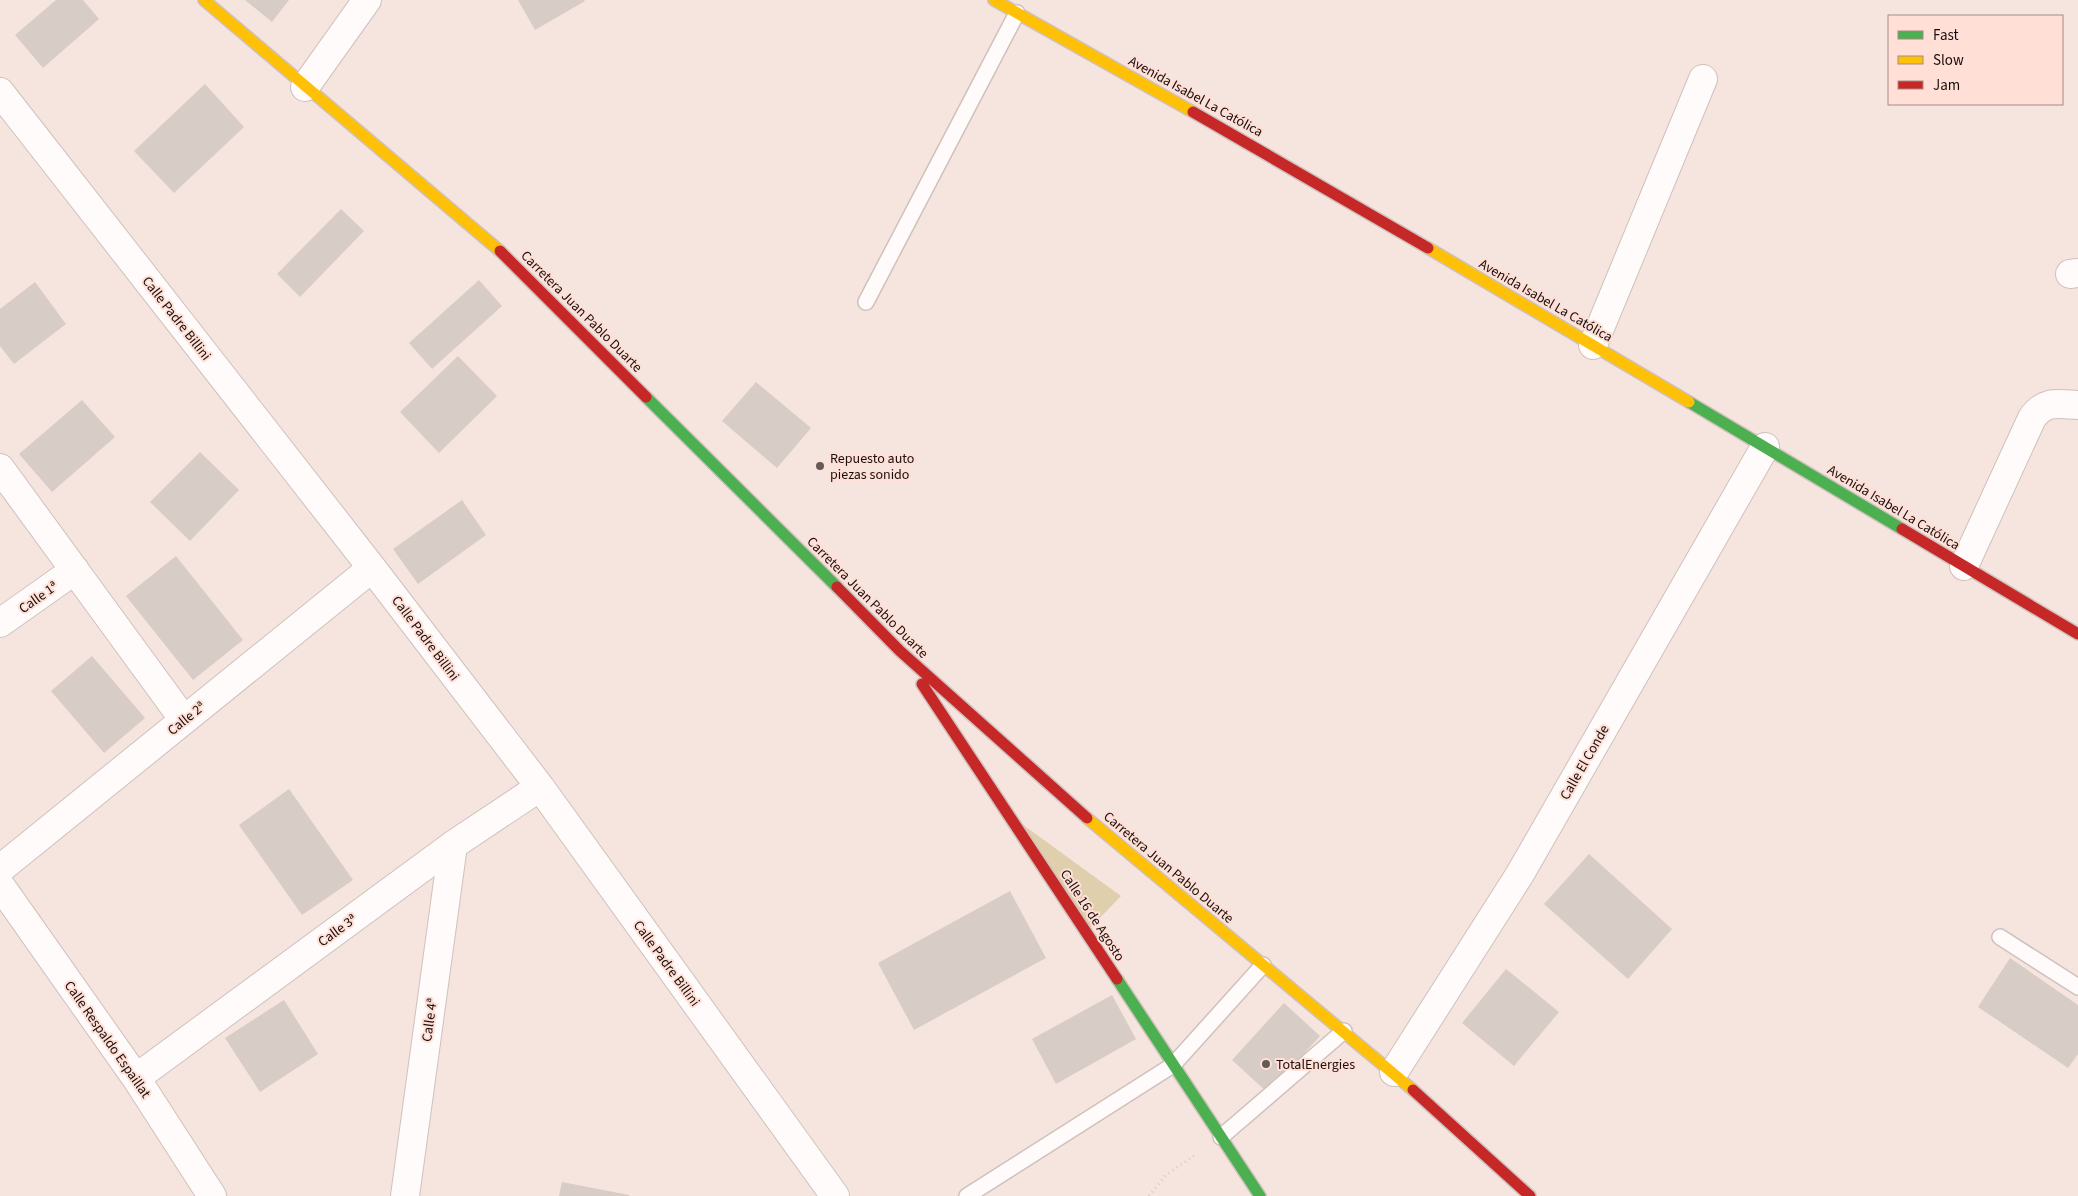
<svg xmlns="http://www.w3.org/2000/svg" width="2078" height="1196" font-family="'Source Sans 3',sans-serif">
  <style>
    .green { fill: #dfcfad }
    .building { fill: #d8ccc6 }
    .lines { fill: none; stroke-linecap: round; stroke-linejoin: round }
    .lane-casing { stroke: #cfc1bd; stroke-width: 18 }
    .street-casing { stroke: #cfc1bd; stroke-width: 30 }
    .fast-casing { stroke: #cfc1bd; stroke-width: 14 }
    .slow-casing { stroke: #cfc1bd; stroke-width: 14 }
    .jam-casing { stroke: #cfc1bd; stroke-width: 14 }
    .path { stroke: #d2cecc; stroke-width: 3; stroke-dasharray: 1 4; stroke-linecap: butt }
    .lane { stroke: #fefbfa; stroke-width: 15 }
    .street { stroke: #fefbfa; stroke-width: 28 }
    .fast { stroke: #4caf50; stroke-width: 11 }
    .slow { stroke: #ffc107; stroke-width: 11 }
    .jam { stroke: #c62828; stroke-width: 11 }
    .poi-dot { fill: #665a56; stroke: #ffdfd6; stroke-width: 2 }
    .labels { text-anchor: middle; stroke-width: 4; stroke-linejoin: round; paint-order: stroke }
    .street-label { font-size: 14px; fill: #190f0c; stroke: #ffdfd6 }
    .poi-label { font-size: 14px; fill: #190f0c; stroke: #ffdfd6; text-anchor: start }
  </style>
  <rect width="100%" height="100%" fill="#f6e4df"/>
  <!-- green -->
  <path class="green" d="M1015 819 1121 896 1090 928Z"/>
  <!-- building -->
  <path class="building" d="M56 0H83L99 19 43 68 15 35Z
    M245 0H289L272 22Z
    M518 0H584L585 1 535 30Z
    M205 84 244 127 174 193 134 151Z
    M341 209 364 231 300 297 277 274Z
    M479 280 502 306 432 369 409 343Z
    M35 282 66 324 14 364 0 346V309Z
    M458 356 497 396 439 453 400 412Z
    M756 382 811 428 777 468 722 421Z
    M82 400 115 437 52 492 19 454Z
    M200 452 239 490 190 541 150 502Z
    M462 500 486 535 418 584 393 549Z
    M176 556 243 640 193 680 126 596Z
    M92 656 145 718 104 753 51 691Z
    M289 789 353 880 302 915 239 825Z
    M1589 854 1672 929 1628 979 1544 904Z
    M1010 891 1046 958 914 1030 878 963Z
    M2010 958 2078 1005V1054L2068 1068 1978 1007Z
    M1506 969 1559 1012 1514 1066 1462 1023Z
    M1112 995 1136 1039 1056 1084 1032 1039Z
    M284 1000 318 1054 260 1092 225 1038Z
    M1284 1003 1320 1036 1268 1093 1232 1060Z
    M562 1182 629 1195V1196H559Z"/>
  <g class="lines">
    <defs>
      <path id="lane" d="M866 302 1017 13
        M2000 937 2078 987
        M1221 1137 1344 1031
        M967 1196 1173 1065 1263 965"/>
      <path id="street" d="M305 87 367 0
        M0 92 372 568 540 787 835 1196
        M2070 274 2078 273
        M1593 345 1703 79
        M0 468 184 720
        M1964 566 2032 418C2045 400 2057 404 2078 405
        M0 623 75 570
        M0 869 372 568
        M0 885 136 1078 212 1196
        M1394 1072 1520 874 1765 447
        M136 1078 453 845 540 787
        M405 1196 453 845"/>
      <path id="fast" d="M646 397 837 587
        M1689 402 1902 529
        M1117 979 1260 1196"/>
      <path id="slow" d="M204 0 500 251
        M994 0 1193 112
        M1428 248 1689 402
        M1087 818 1413 1090"/>
      <path id="jam" d="M1193 112 1428 248
        M500 251 646 397
        M1902 529 2078 634
        M837 587 900 651 1087 818
        M922 684 1117 979
        M1413 1090 1530 1196"/>
    </defs>
    <!-- lane casing -->
    <use href="#lane" class="lane-casing"/>
    <!-- street casing -->
    <use href="#street" class="street-casing"/>
    <!-- fast casing -->
    <use href="#fast" class="fast-casing"/>
    <!-- slow casing -->
    <use href="#slow" class="slow-casing"/>
    <!-- jam casing -->
    <use href="#jam" class="jam-casing"/>
    <!-- path -->
    <path class="path" d="M1149 1196 1166 1175 1195 1155"/>
    <!-- lane -->
    <use href="#lane" class="lane"/>
    <!-- street -->
    <use href="#street" class="street"/>
    <!-- fast -->
    <use href="#fast" class="fast"/>
    <!-- slow -->
    <use href="#slow" class="slow"/>
    <!-- jam -->
    <use href="#jam" class="jam"/>
  </g>
  <!-- markers -->
  <g class="poi-dot">
    <circle cx="820" cy="466" r="5"/>
    <circle cx="1266" cy="1064" r="5"/>
  </g>
  <g class="labels">
    <!-- street labels -->
    <g class="street-label">
      <text transform="translate(1196 96) rotate(29)" y="5">Avenida Isabel La Católica</text>
      <text transform="translate(1546 300) rotate(30)" y="5">Avenida Isabel La Católica</text>
      <text transform="translate(582 311) rotate(45)" y="5">Carretera Juan Pablo Duarte</text>
      <text transform="translate(177 318) rotate(52)" y="5">Calle Padre Billini</text>
      <text transform="translate(1894 507) rotate(31)" y="5">Avenida Isabel La Católica</text>
      <text transform="translate(38 597) rotate(-35)" y="5">Calle 1ª</text>
      <text transform="translate(868 597) rotate(45)" y="5">Carretera Juan Pablo Duarte</text>
      <text transform="translate(426 638) rotate(53)" y="5">Calle Padre Billini</text>
      <text transform="translate(186 718) rotate(-39)" y="5">Calle 2ª</text>
      <text transform="translate(1584 762) rotate(-60)" y="5">Calle El Conde</text>
      <text transform="translate(1169 867) rotate(40)" y="5">Carretera Juan Pablo Duarte</text>
      <text transform="translate(1093 915) rotate(57)" y="5">Calle 16 de Agosto</text>
      <text transform="translate(337 930) rotate(-36)" y="5">Calle 3ª</text>
      <text transform="translate(667 963) rotate(54)" y="5">Calle Padre Billini</text>
      <text transform="translate(429 1020) rotate(-82)" y="5">Calle 4ª</text>
      <text transform="translate(108 1039) rotate(55)" y="5">Calle Respaldo Espaillat</text>
    </g>
    <!-- poi labels -->
    <g class="poi-label">
      <text x="830" y="463">Repuesto auto<tspan x="830" dy="16">piezas sonido</tspan></text>
      <text x="1276" y="1069">TotalEnergies</text>
    </g>
  </g>
  <!-- legend -->
  <rect x="1888" y="15" width="175" height="90" fill="#ffdfd6" stroke="#a38c85"/>
  <rect x="1898" y="31" width="25" height="8" fill="#4caf50" stroke="#a38c85"/>
  <text x="1933" y="40" font-size="15" fill="#190f0c">Fast</text>
  <rect x="1898" y="56" width="25" height="8" fill="#ffc107" stroke="#a38c85"/>
  <text x="1933" y="65" font-size="15" fill="#190f0c">Slow</text>
  <rect x="1898" y="81" width="25" height="8" fill="#c62828" stroke="#a38c85"/>
  <text x="1933" y="90" font-size="15" fill="#190f0c">Jam</text>
</svg>
